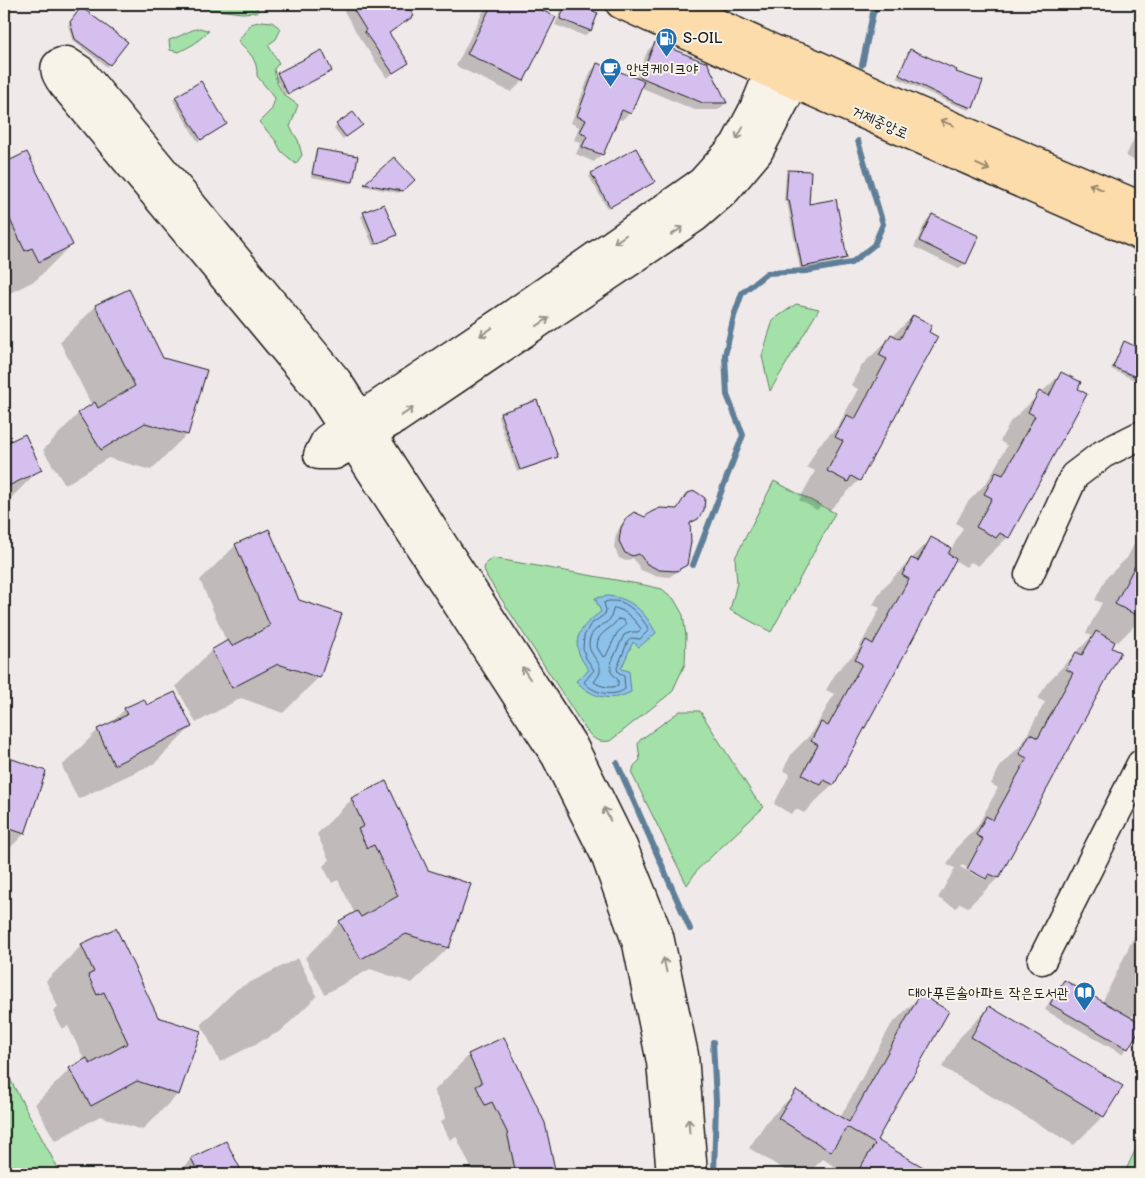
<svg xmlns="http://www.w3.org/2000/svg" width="1145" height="1178" font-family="'Balsamiq Sans','Poor Story',sans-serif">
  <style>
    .green { fill: #a3e1a9; stroke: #607e62 }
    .water { fill: #8cc1ea; stroke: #5f7f98 }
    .shadow { fill: #0003; fill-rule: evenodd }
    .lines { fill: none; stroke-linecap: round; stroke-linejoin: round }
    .shore { stroke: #495e6e; stroke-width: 1 }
    .stream { stroke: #5f7f98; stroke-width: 6 }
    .building { fill: #d4bfef; stroke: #1c1c1c }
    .minor-casing { stroke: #1c1c1c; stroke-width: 31 }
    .major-casing { stroke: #1c1c1c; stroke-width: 31 }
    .minor { stroke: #f7f3e8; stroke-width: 28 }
    .major { stroke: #fddcac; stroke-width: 28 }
    .oneway { stroke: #98866b }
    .oneway2 { stroke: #94928c }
    .labels { text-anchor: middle; stroke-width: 4; stroke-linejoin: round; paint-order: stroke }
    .poi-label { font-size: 15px; fill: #1c1c1c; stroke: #f7f3e8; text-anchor: start }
    .street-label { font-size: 15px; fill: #1c1c1c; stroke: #f7f3e8 }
  </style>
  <rect width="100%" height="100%" fill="#f0e9e9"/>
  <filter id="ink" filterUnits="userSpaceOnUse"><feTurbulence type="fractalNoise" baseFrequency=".02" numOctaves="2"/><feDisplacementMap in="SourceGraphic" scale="10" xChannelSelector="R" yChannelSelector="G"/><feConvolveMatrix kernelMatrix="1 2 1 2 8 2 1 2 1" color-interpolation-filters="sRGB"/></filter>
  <g filter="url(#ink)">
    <!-- green -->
    <path class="green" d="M166 4H256L258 12 242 13Z
      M262 21 272 22 281 29 276 39 268 45 279 63 274 69 277 83 284 95 298 105 290 127 298 140 302 155 296 164 281 151 276 141 259 122 272 109 275 98 257 76C258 60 249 52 238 41L251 24Z
      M200 28 209 31 194 44 179 52 170 50 169 40C180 37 189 30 200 28Z
      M796 304 819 309 770 391 762 356 773 320Z
      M774 481 835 513 771 632 730 610 737 583 735 558Z
      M492 558 644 585 662 589 674 599 683 615 686 636 685 664 672 692 610 741C596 743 592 738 584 727L487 577 484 569 486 563Z
      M680 711H700L756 799 764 807 698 869 687 885 632 774 634 766 640 760 638 744 640 740Z
      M4 1068 61 1174H4Z
      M1141 1138V1174H1124Z"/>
    <!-- water -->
    <path class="water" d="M608 596C632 598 645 612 656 633L639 647 633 642 621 669 629 671 631 692C610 703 591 697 576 681L589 670C568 644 577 628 601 612L595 598Z"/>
    <!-- shadow -->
    <path class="shadow" d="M340 4H405L413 16 388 34 407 62 387 78 359 37Z
      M487 4H526L554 17 523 81 511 92 456 66Z
      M566 4H571L597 14 590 30 585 36 555 25 562 8Z
      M79 11 109 64 107 67 73 41 68 25Z
      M655 43 726 103 718 110H695L640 87 629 113 622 120 617 118 601 155 594 162 576 154 581 143 574 140 579 127 571 123 591 71 598 64 635 79 648 50Z
      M911 51 955 72 972 107 969 110 953 104 897 78Z
      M321 52 331 71 285 95 275 77Z
      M176 98 226 124 198 142 173 100Z
      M353 114 359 127 343 139 334 128Z
      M1141 124V164L1126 156Z
      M318 150 352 181 350 184 311 177 315 152Z
      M26 153 71 245 36 280 4 296V165Z
      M394 159 411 182 399 193 363 186Z
      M788 171 808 206 846 258 844 260 800 269 787 202H784L786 173Z
      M592 174 651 184 607 208 589 176Z
      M383 205 396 235 373 246 361 216Z
      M932 215 965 263 959 269 914 247 926 221Z
      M96 306 187 434 151 470 108 458 65 485 43 450 78 414 92 406 60 342Z
      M913 316 859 480 830 510 822 505 817 510 799 500 815 471 807 467 818 446 838 426 858 389 851 385 862 365Z
      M1124 343 1141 351V383L1111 369Z
      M1062 373 1008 537 978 566 971 562 966 567 954 560 833 784 804 813 796 809 791 814 774 804 790 774 783 770 792 753 813 732 834 694 826 690 837 671 858 650 880 608 873 605 882 589 931 539 951 550 963 528 956 523 967 503 987 482 1007 446 1000 441 1010 422Z
      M536 401 556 457 554 459 517 472 498 417 500 414Z
      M24 436 40 469 4 505V446Z
      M688 495 697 519 688 526 686 564 680 570 669 577 653 575 641 570 633 558 626 561 619 558 614 547 616 535 621 525 627 519H645L676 510Z
      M1141 531V619L1118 642 1115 641 1110 648 1119 653 998 878 968 907 960 903 956 908 938 898 955 868 947 865 957 847 977 827 998 788 991 784 1001 765 1022 744 1045 702 1038 699 1047 683 1092 636 1086 633 1102 603 1095 600 1106 578 1127 558ZM962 865 986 878 985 880 960 867Z
      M236 545 319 677 283 713 241 698 196 723 176 686 211 651 227 643 200 580Z
      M146 707 191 727 155 763 78 799 62 766 98 730 109 725 125 709Z
      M4 758 45 772 24 834 4 854Z
      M352 799 427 871 469 885 448 948 412 983 370 969 325 994 305 958 340 922 355 914 338 880 332 883 323 866 329 860 317 834Z
      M1141 922V1007L1130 1018 1127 1048 1122 1054 1045 1010 1058 987 1064 981 1102 1003Z
      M82 945 178 1094 142 1130 100 1116 55 1141 35 1104 70 1069 85 1061 68 1026 62 1029 53 1012 58 1007 46 981Z
      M298 958 317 996 281 1031 220 1062 201 1024 237 989Z
      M920 996 876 1140 933 1174H846L823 1159 807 1174H791L749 1148 767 1121 797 1091 840 1118 891 1025Z
      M989 1008 1103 1116 1074 1145 942 1067 960 1037Z
      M469 1055 544 1124 555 1174H473L471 1168 456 1136 450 1140 441 1122 446 1117 434 1091Z
      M226 1142 241 1174H177L192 1159Z"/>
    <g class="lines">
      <!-- shore -->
      <path class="shore" d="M609 601C612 601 617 601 621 602 632 606 644 620 649 630L640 639 632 638 628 641 617 668 618 672 624 676 625 689C614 698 592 693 584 682L594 670 586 658 583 649 584 636 590 625 605 614 606 610 604 603Z
        M614 608C625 609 635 620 641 629L638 632H631L624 635 611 663V672L618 680V685C612 689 601 687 594 682 596 679 599 676 600 672 602 659 585 655 590 638 593 628 604 626 610 619 612 616 612 611 614 608Z
        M618 619 624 620 626 625 617 633 606 656 603 657 597 647C597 631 610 632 618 619Z"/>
      <!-- stream -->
      <path class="stream" d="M862 65 873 13 879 4
        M693 565 743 435 727 395 725 355 734 316 742 293 767 273 806 271 851 263 874 245 883 224 858 141
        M617 763 690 929
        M713 1042 716 1101 714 1174"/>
    </g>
    <!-- building -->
    <path class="building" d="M350 4H406L414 16 389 33 409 63 393 73 364 31 366 30Z
      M492 4H529L556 17 524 81 467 54Z
      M566 4H575L598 13 591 31 560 19Z
      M81 7 128 42 110 65 75 39 70 22Z
      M655 42 702 61 707 62 727 103H703L640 77Z
      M910 49 957 70 956 72 983 81 973 108 955 102 899 75Z
      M322 50 332 71 288 94 277 73Z
      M597 63 644 81 631 114 622 110 603 155 582 147 587 136 580 132 586 120 577 116Z
      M201 81 227 124 201 140 175 97Z
      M353 112 363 125 346 137 336 124Z
      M636 148 655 182 610 207 591 173Z
      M317 149 358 156 353 182 312 174Z
      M27 152 73 245 39 262 32 248 25 251 4 207V163Z
      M394 157 415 180 403 191 364 184Z
      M788 170 811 171 809 204 836 199 847 258 802 267 789 200H786Z
      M384 204 397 235 376 244 363 212Z
      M932 214 979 236 966 264 919 241Z
      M129 289 163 358 207 370 188 435 145 423 101 450 78 413 95 402 98 408 135 386 95 305Z
      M913 315 932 325 929 332 938 337 860 481 851 476 848 482 827 471 843 441 835 437 847 415 855 419 887 359 879 355 891 334 900 339Z
      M1124 341 1141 349V379L1113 367Z
      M1061 372 1081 382 1078 389 1087 394 1009 538 1000 533 996 538 976 527 992 498 984 494 996 472 1003 475 1035 416 1028 412 1039 391 1049 396Z
      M537 400 558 457 520 470 500 413Z
      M25 434 42 470 4 488V444Z
      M695 491 705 498 704 510 698 519 690 523 691 542 687 565 676 571 659 570 647 564 639 554 633 556 625 553 619 541 621 528 626 518 634 512 645 517 651 512 660 508 677 509 687 493Z
      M269 529 299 600 342 614 320 678 278 664 232 688 211 650 228 640 232 646 270 626 235 544Z
      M931 537 951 548 948 554 956 559 834 785 824 780 821 785 802 775 818 745 811 741 821 722 828 726 862 664 855 660 866 640 873 644 909 579 902 575 911 558 918 561Z
      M1141 554V603L1136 615 1115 604Z
      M1096 631 1115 642 1112 648 1121 652 999 878 989 874 986 879 967 869 983 839 976 835 986 816 993 820 1027 758 1019 754 1030 734 1038 738 1073 673 1066 669 1076 652 1082 655Z
      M175 692 192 727 114 765 97 729 127 715 124 708 144 699 147 705Z
      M4 756 46 771 25 834 4 827Z
      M386 781 428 870 471 884 449 948 406 934 361 959 339 921 357 911 361 917 398 896 374 845 367 848 358 829 364 826 351 798Z
      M116 928 158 1017 201 1031 179 1095 137 1081 91 1106 69 1068 87 1058 90 1064 128 1043 104 992 97 995 88 975 94 972 81 944Z
      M1064 980 1141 1023V1027L1128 1049 1050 1004Z
      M920 994 949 1011 877 1140 935 1174H856L875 1144 847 1127 831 1152 778 1118 796 1090 849 1122Z
      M989 1006 1123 1086 1104 1117 971 1037Z
      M504 1037 545 1123 556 1174H516L507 1132 492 1102 485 1105 476 1086 482 1083 468 1054Z
      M226 1141 243 1174H199L191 1158Z"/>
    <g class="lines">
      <defs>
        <path id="minor" d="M777 52 755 106 735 144 701 182 508 317 326 439 318 455H335L397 419 695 218 725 192 758 153 794 84 802 63
          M1029 575 1074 476 1103 454 1141 435
          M1042 960 1141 764
          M671 1174 661 1062 637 944 605 855 556 757 320 393 63 85C56 76 48 62 67 61L81 70 337 380 573 745 623 846 659 936 684 1055 693 1174"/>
        <path id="major" d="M620 4 769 73 1141 236
          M675 4 778 51 804 59 920 112 1141 206"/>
      </defs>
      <!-- minor casing -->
      <use href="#minor" class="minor-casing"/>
      <!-- major casing -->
      <use href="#major" class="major-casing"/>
      <!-- minor -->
      <use href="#minor" class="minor"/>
      <!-- major -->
      <use href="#major" class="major"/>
    </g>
    <!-- one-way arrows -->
    <defs><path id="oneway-shaft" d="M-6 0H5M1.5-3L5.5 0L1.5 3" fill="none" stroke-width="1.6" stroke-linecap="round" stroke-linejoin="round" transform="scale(1.25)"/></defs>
    <g class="oneway">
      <use href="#oneway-shaft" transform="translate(947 123) rotate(-157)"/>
      <use href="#oneway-shaft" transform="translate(983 167) rotate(24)"/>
      <use href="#oneway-shaft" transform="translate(1096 187) rotate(-157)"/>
    </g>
    <g class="oneway2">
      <use href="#oneway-shaft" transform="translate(740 133) rotate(118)"/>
      <use href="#oneway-shaft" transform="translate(677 231) rotate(-34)"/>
      <use href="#oneway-shaft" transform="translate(620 239) rotate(145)"/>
      <use href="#oneway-shaft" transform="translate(543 322) rotate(-34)"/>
      <use href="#oneway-shaft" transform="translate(486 332) rotate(146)"/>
      <use href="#oneway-shaft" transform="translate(407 412) rotate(-34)"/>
      <use href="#oneway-shaft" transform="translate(526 673) rotate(-123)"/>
      <use href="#oneway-shaft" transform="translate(607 814) rotate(-117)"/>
      <use href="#oneway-shaft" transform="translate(665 965) rotate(-102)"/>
      <use href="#oneway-shaft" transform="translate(689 1126) rotate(-94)"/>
    </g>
  </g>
  <!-- icons -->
  <defs>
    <symbol id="fuel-pin" viewBox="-11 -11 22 30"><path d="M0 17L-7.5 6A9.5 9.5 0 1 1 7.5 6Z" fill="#1f6fb2" stroke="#f7f3e8"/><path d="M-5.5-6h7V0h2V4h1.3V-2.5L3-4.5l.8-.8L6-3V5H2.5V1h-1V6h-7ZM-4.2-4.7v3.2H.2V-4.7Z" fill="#fff"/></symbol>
    <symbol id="cafe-pin" viewBox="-11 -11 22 30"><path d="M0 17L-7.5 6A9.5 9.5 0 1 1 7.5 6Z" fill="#1f6fb2" stroke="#f7f3e8"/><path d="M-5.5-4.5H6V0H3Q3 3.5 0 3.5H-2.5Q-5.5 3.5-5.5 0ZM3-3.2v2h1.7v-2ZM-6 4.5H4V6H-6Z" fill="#fff"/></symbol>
    <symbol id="library-pin" viewBox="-11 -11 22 30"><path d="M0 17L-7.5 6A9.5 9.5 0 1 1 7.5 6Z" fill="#1f6fb2" stroke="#f7f3e8"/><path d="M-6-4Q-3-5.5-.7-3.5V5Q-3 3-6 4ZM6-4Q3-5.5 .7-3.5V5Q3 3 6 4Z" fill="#fff"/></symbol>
  </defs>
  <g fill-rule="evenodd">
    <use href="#fuel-pin" x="654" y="26" width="25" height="34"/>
    <use href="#cafe-pin" x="598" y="56" width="25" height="34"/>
    <use href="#library-pin" x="1072" y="980" width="25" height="34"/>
  </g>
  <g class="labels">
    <!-- poi labels -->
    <g class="poi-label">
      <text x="683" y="43">S-OIL</text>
      <text x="626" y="74">안녕케이크야</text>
      <text x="1069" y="998" text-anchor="end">대아푸른솔아파트 작은도서관</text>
    </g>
    <!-- street labels -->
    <g class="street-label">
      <text transform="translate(880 122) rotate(24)" y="5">거제중앙로</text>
    </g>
  </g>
  <!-- margin -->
  <rect width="1145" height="1178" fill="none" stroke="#f7f3e8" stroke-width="20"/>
  <rect x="10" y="10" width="1125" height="1158" fill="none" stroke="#1c1c1c" stroke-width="2" filter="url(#ink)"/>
</svg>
